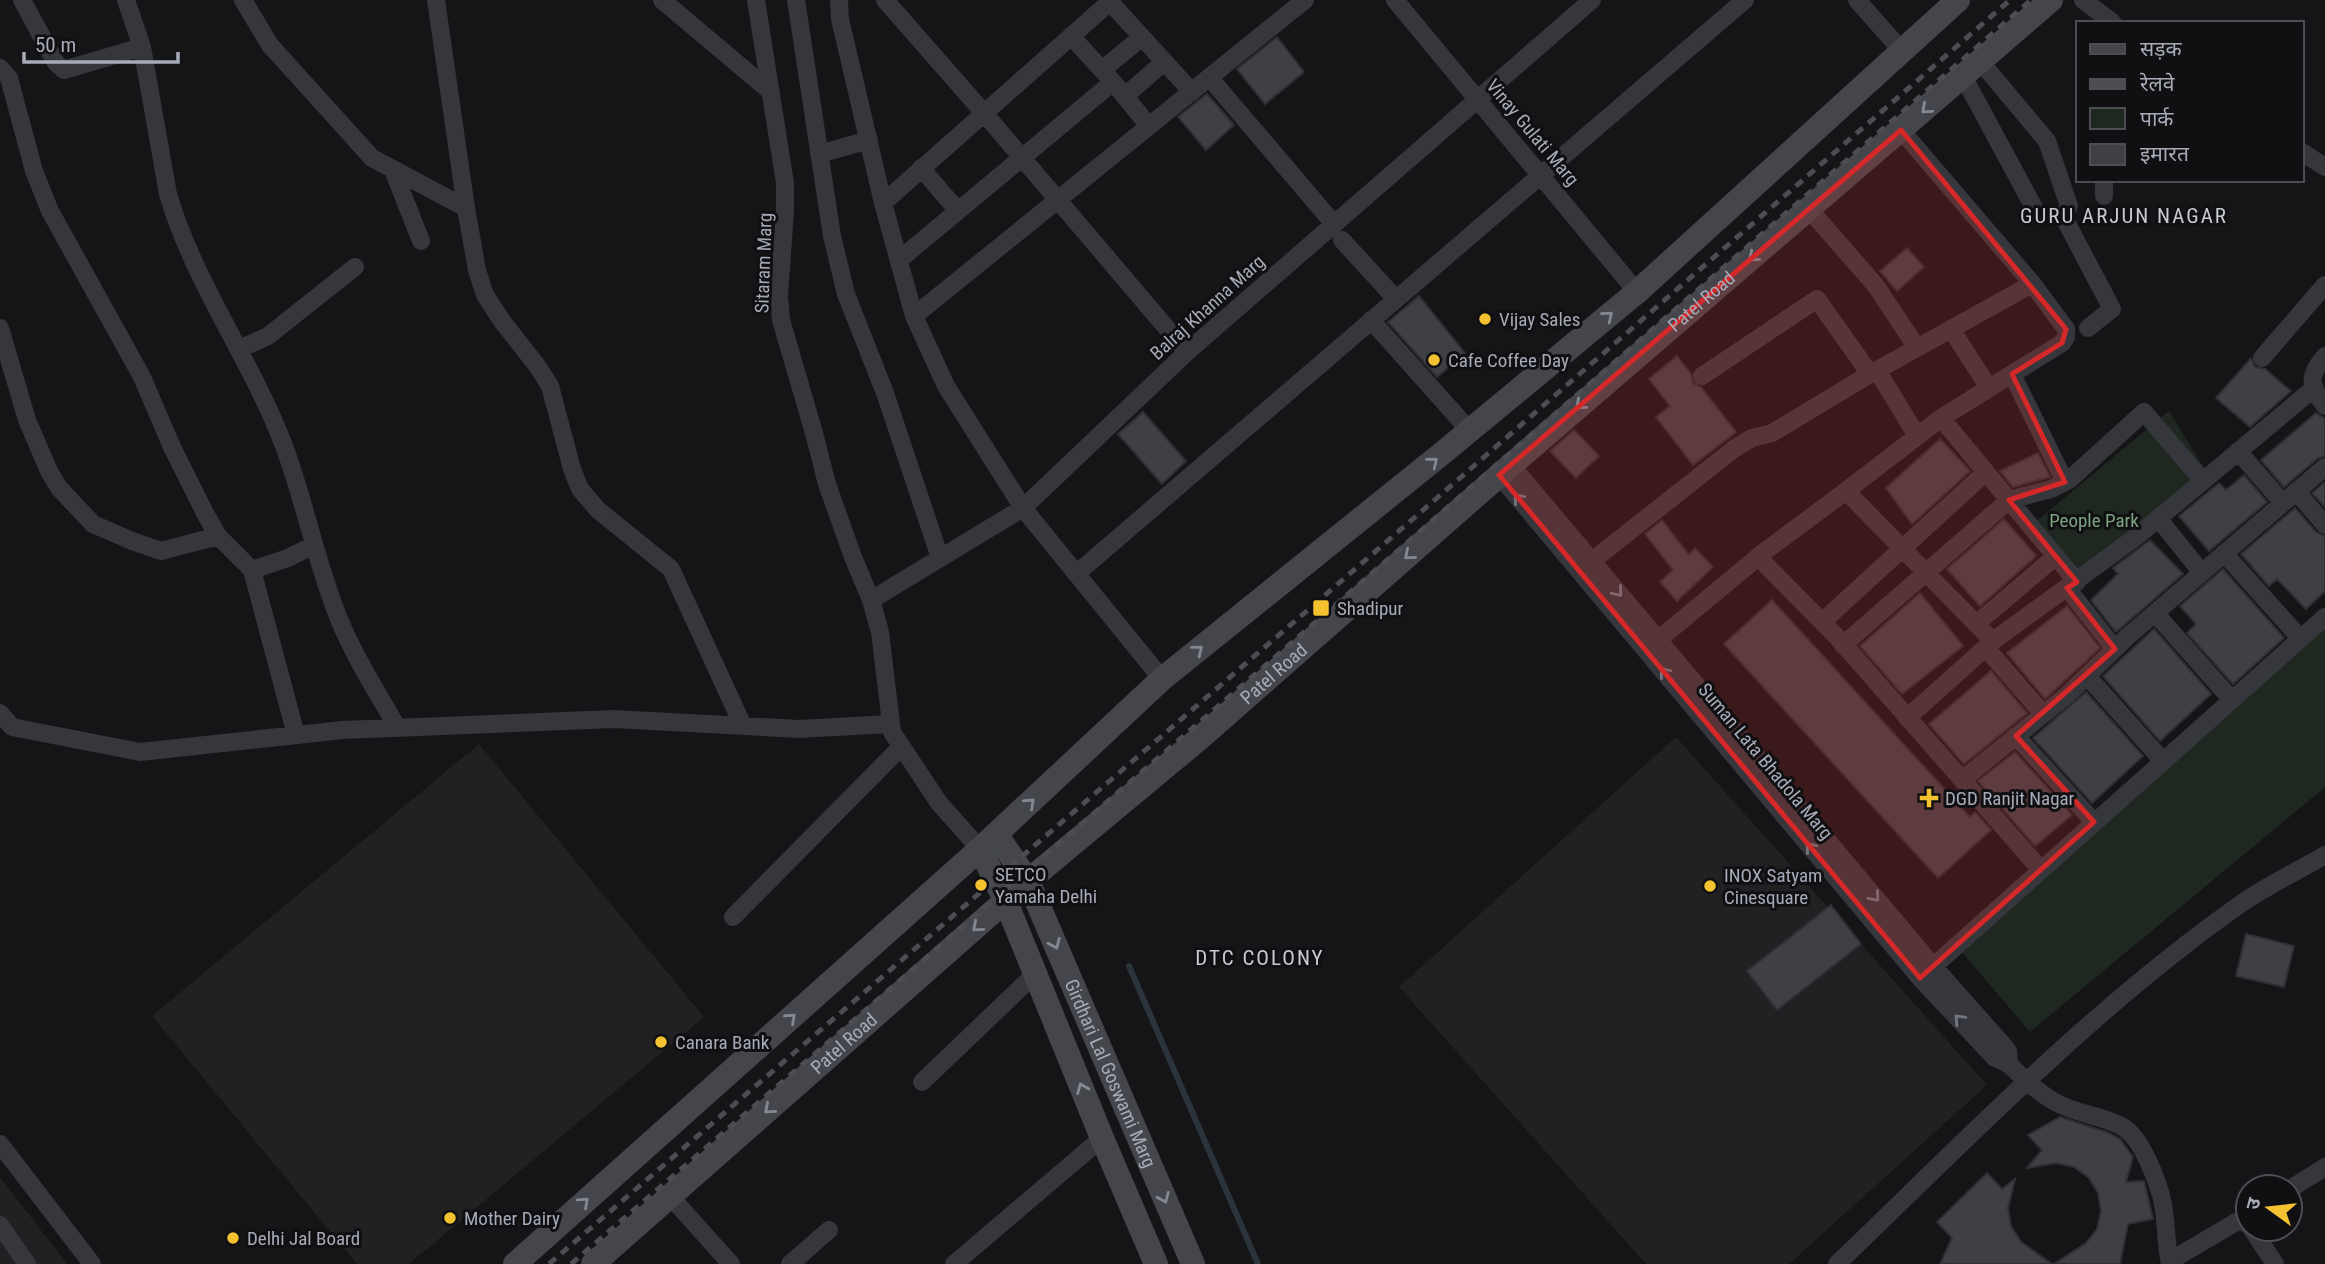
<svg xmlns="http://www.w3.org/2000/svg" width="2325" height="1264" font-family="'Roboto Condensed','Noto Sans Devanagari',sans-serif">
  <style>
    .built { fill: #212124 }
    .green { fill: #1f2721 }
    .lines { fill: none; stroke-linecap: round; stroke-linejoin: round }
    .stream { stroke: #2b333b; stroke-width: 6 }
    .building { fill: #3f4044; stroke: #302f33; stroke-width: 2 }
    .minor { stroke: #36373c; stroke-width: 18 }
    .secondary { stroke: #44464c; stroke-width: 24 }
    .rail { stroke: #4b4d53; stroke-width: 5; stroke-dasharray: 9 7; stroke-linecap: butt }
    .oneway { stroke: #848892 }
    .oneway2 { stroke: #747780 }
    .marked { fill: #d62828; fill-opacity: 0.2; stroke: #d62828; stroke-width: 5; stroke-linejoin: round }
    .poi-dot { fill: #f4c130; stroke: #101012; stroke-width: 2.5 }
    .labels { text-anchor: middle; stroke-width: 6; stroke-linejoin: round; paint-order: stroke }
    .street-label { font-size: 19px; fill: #a7abb8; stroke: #101012 }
    .poi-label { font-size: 19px; fill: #a7abb8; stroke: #101012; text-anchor: start }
    .park-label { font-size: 19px; fill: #7ea383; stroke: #101012 }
    .neighbourhood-label { font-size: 21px; letter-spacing: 2px; fill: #c8cad3; stroke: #101012 }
  </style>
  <rect width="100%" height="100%" fill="#151517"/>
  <!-- built -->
  <path class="built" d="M1676 737 1987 1085 1789 1264H1646L1399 987Z
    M479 744 704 1017 409 1264H357L152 1016Z
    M0 1177 67 1264H0Z"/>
  <!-- green -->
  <path class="green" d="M2169 411 2204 468 2082 581 2033 524Z
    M2325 625V787L2030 1032 1960 950Z"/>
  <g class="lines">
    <!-- stream -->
    <path class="stream" d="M1129 966 1258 1264"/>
  </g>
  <!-- building -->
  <path class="building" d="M1277 37 1304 72 1265 104 1237 69Z
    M1207 94 1234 125 1206 150 1178 117Z
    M1907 248 1924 267 1897 291 1880 271Z
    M1419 296 1465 353 1437 377 1388 322Z
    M1677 356 1691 374 1693 383 1701 387 1736 432 1693 465 1656 417 1670 406 1649 379Z
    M2251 358 2255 367 2265 369 2291 391 2250 427 2216 398Z
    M1143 412 1186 461 1162 484 1118 434Z
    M2316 413 2325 419V456L2318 458 2284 487 2261 460Z
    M1574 430 1599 456 1576 478 1550 451Z
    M1940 439 1970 471 1912 524 1886 488Z
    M2038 453 2050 477 2013 487 2000 471Z
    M2244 475 2267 502 2209 551 2179 516 2219 483 2226 490Z
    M2325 482V507L2312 493Z
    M2295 508 2316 532 2325 536V591L2306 609 2277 579 2269 586 2241 554Z
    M2004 519 2036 556 1980 606 1947 569Z
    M1662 520 1689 555 1695 548 1713 567 1677 601 1660 582 1673 570 1645 534Z
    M2150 540 2183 574 2116 632 2091 600 2118 574 2113 568Z
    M2223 569 2284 638 2233 684 2187 633 2196 624 2180 606Z
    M1920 593 1963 646 1902 694 1860 646Z
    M1772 600 1970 817 1975 812 1991 830 1938 878 1724 644Z
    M2067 606 2100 648 2045 699 2007 653Z
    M2154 629 2211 694 2160 741 2103 676Z
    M1991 671 2027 713 1964 764 1929 724Z
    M2086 692 2143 756 2092 803 2033 738Z
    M2015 752 2072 815 2035 846 1978 781Z
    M1831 905 1861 944 1777 1010 1747 971Z
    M2246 934 2294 946 2284 987 2236 976Z
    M2060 1117 2109 1133 2120 1139 2133 1157 2126 1182 2144 1181 2153 1219 2128 1224 2120 1264H2054L2086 1243 2097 1229 2101 1211 2098 1193 2089 1178 2074 1167 2056 1163 2027 1168 2042 1150 2028 1135Z
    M1987 1173 2002 1189 2015 1179 2008 1208 2011 1226 2021 1242 2052 1264H1940L1952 1238 1937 1222Z"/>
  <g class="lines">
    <!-- minor -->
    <path class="minor" d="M22 0 56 63 64 70 142 47
      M126 0 142 47 168 194C194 283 251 359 284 446 305 502 316 563 339 619 354 656 377 692 397 727
      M243 0 270 45 372 158 466 208
      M436 0 466 208 477 270 485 295 502 321 538 367 550 386 572 469 580 489 598 510 671 569 743 726
      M662 0 771 92
      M756 0 785 183V211L779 296 781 320 814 433 827 484 853 557 871 600 880 632 892 732 939 803 980 849
      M796 0 832 236 846 294 885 393 940 558
      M839 0 840 19 883 203 914 316 946 386 1023 508 871 600
      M885 0 984 113 1187 352
      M1395 0 1637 292
      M1857 0 1902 51
      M2083 0 2113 23
      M1110 2 1192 92
      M1071 36 1113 82 1149 126
      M1980 61 2047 141 2069 206 2063 216 2112 309 2088 328
      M0 68 9 78 34 171 50 211 142 377 172 447 206 515 218 536 252 570 288 558 314 545
      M1102 70 1142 37
      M1963 76 2038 215
      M1209 77 1334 224
      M1125 96 1164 62
      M1901 130 2031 282 2066 329V337L2062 343 1941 418 1846 491 1993 641
      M2302 152 2325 167
      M819 154 869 140
      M921 168 958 211
      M393 170 421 241
      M2104 196V180
      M883 203 1112 0
      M1809 209 1876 286 1917 348
      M1342 240 1396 299
      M899 260 1113 82
      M914 316 1305 0
      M1371 320 1470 431
      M0 328 27 420 49 471 59 488 93 524 132 541 161 551 218 536
      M1951 329 1989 388
      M239 349 268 336 355 267
      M2325 356C2307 377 2310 385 2325 406
      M2262 358 2325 285
      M1877 370 1917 436
      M2012 374 2065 482
      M1702 376 1817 299 1870 374
      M1941 418 2077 582
      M2238 451 2283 503
      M1511 465 1933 966 2004 1046 2008 1051 2009 1063
      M1499 475 1920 978 1995 1058C2015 1065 2014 1072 2029 1083 2037 1090 2046 1097 2055 1102 2076 1114 2100 1115 2121 1126 2140 1135 2155 1175 2161 1195 2167 1216 2165 1242 2170 1264
      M2296 491 2325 525
      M2158 518 2202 573
      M2224 553 2301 639
      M1758 557 1838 638 2041 870
      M1592 561 1735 448 1752 438 1772 433 1870 374 2032 284
      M252 570 296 735
      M1076 574C1299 383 1523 193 1745 0
      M2067 588 2115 649
      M2155 613 2232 700
      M1822 622 1986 472
      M1976 624 2056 556
      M1658 640 1764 552 1846 491
      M1843 645 2009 500 2051 489 2069 480 2144 412 2203 481
      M1986 648 2043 714
      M2087 676 2163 761
      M1162 679 1023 508 1187 352 1592 0
      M0 713 12 727 140 752 343 730 614 719 799 729 890 724
      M1907 718 1993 641 2136 537 2313 389
      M2016 736 2094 822
      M1962 780 2066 696 2127 637 2325 467
      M733 917 901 747
      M1926 973 2325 617
      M922 1082 1035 974
      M0 1144 92 1264
      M2290 1189 2325 1167
      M670 1196 731 1264
      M0 1225 27 1264
      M2252 1229 2275 1264
      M2170 1261 2236 1222H2244L2248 1225
      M790 1264 829 1230
      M954 1264 1102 1138
      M1837 1264C1967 1139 2094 1007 2242 903 2268 885 2298 871 2325 855"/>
    <!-- secondary -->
    <g class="secondary">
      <path id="s1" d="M996 834 1028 881 1193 1264"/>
      <path d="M980 849 1006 902 1102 1138 1156 1264"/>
      <path d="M515 1264 980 849 1162 679 1445 451 1637 292 1958 0"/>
      <path id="s2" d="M593 1264 1028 881 1200 738 1511 465 2051 0"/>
    </g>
    <!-- rail -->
    <path class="rail" d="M549 1264 1316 603 2010 0
      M571 1264 1325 614 2031 0"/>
  </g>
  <!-- one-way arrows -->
  <defs><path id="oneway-chevron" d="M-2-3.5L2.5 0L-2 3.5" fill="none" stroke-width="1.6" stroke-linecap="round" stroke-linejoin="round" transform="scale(1.75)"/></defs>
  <g class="oneway">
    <use href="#oneway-chevron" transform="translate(1926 109) rotate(139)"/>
    <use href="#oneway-chevron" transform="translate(1753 257) rotate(139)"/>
    <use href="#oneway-chevron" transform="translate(1608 316) rotate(-40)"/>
    <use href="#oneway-chevron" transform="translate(1580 405) rotate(139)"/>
    <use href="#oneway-chevron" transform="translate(1433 462) rotate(-39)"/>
    <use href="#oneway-chevron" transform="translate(1409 555) rotate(139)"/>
    <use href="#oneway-chevron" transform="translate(1198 650) rotate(-39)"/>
    <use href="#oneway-chevron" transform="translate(1030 803) rotate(-43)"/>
    <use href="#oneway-chevron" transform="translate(977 927) rotate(139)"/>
    <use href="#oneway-chevron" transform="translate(1055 944) rotate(67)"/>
    <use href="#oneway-chevron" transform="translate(791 1018) rotate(-42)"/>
    <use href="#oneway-chevron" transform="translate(1082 1088) rotate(-112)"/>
    <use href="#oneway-chevron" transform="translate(769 1109) rotate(139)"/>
    <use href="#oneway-chevron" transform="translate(1164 1198) rotate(67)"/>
    <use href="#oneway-chevron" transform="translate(584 1202) rotate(-42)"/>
  </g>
  <g class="oneway2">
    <use href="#oneway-chevron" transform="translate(1518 498) rotate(-130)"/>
    <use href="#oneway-chevron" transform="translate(1618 592) rotate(50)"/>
    <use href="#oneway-chevron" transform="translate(1664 672) rotate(-130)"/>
    <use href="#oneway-chevron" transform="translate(1810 847) rotate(-130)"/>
    <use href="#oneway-chevron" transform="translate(1875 897) rotate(50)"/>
    <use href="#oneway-chevron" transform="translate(1959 1019) rotate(-133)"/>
  </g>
  <!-- marked area -->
  <path class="marked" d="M1901 130 2066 329 2062 343 2012 374 2065 482 2009 500 2077 582 2067 588 2115 649 2016 736 2094 822 1920 978 1499 475Z"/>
  <!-- markers -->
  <g class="poi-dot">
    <circle cx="1485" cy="319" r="7"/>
    <circle cx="1434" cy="360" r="7"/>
    <rect x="1312" y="599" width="18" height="18" rx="3.5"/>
    <path d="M1925.5 787.5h7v7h7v7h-7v7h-7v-7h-7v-7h7z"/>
    <circle cx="981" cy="885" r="7"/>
    <circle cx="1710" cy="886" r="7"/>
    <circle cx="661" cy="1042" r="7"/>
    <circle cx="450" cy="1218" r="7"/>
    <circle cx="233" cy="1238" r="7"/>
  </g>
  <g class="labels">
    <!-- street labels -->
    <g class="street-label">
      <text transform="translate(1533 132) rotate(50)" y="7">Vinay Gulati Marg</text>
      <text transform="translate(763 263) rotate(-88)" y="7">Sitaram Marg</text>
      <text dy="7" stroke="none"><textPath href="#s2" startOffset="1468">Patel Road</textPath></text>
      <text transform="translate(1207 307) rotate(-42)" y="7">Balraj Khanna Marg</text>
      <text dy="7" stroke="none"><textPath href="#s2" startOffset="901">Patel Road</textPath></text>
      <text transform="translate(1766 761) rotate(50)" y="7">Suman Lata Bhadola Marg</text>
      <text dy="7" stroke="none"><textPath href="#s2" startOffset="334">Patel Road</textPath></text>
      <text dy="7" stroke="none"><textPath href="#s1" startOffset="266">Girdhari Lal Goswami Marg</textPath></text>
    </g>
    <!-- poi labels -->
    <g class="poi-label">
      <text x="1499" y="326">Vijay Sales</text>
      <text x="1448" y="367">Cafe Coffee Day</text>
      <text x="1337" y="615">Shadipur</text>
      <text x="1945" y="805">DGD Ranjit Nagar</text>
      <text x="995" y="881">SETCO<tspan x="995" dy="22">Yamaha Delhi</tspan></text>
      <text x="1724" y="882">INOX Satyam<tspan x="1724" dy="22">Cinesquare</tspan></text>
      <text x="675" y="1049">Canara Bank</text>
      <text x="464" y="1225">Mother Dairy</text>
      <text x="247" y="1245">Delhi Jal Board</text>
    </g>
    <!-- park labels -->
    <g class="park-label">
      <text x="2094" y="527">People Park</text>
    </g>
    <!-- neighbourhood labels -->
    <g class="neighbourhood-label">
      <text x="2124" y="223">GURU ARJUN NAGAR</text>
      <text x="1260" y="965">DTC COLONY</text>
    </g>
  </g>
  <!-- legend -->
  <rect x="2076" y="21" width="228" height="161" fill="#101012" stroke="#4c4e54" stroke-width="2"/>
  <rect x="2090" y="44" width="35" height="10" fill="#44464c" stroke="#4c4e54" stroke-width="2"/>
  <text x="2140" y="56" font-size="21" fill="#a7abb8">सड़क</text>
  <rect x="2090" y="79" width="35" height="10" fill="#4b4d53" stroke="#4c4e54" stroke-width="2"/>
  <text x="2140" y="91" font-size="21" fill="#a7abb8">रेलवे</text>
  <rect x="2090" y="108" width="35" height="21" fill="#1f2721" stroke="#4c4e54" stroke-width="2"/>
  <text x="2140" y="126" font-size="21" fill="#a7abb8">पार्क</text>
  <rect x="2090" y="144" width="35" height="21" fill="#3f4044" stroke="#4c4e54" stroke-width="2"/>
  <text x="2140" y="161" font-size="21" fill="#a7abb8">इमारत</text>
  <!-- north arrow -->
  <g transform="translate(2269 1208) rotate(285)"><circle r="33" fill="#101012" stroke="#4c4e54" stroke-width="2"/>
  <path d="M0-5L12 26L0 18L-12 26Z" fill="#f4c130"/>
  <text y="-10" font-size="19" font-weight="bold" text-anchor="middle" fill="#a7abb8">उ</text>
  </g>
  <!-- scale -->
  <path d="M24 52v10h154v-10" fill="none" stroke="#a7abb8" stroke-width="3.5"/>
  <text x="35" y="52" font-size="21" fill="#a7abb8" stroke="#101012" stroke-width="5" paint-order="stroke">50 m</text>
</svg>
